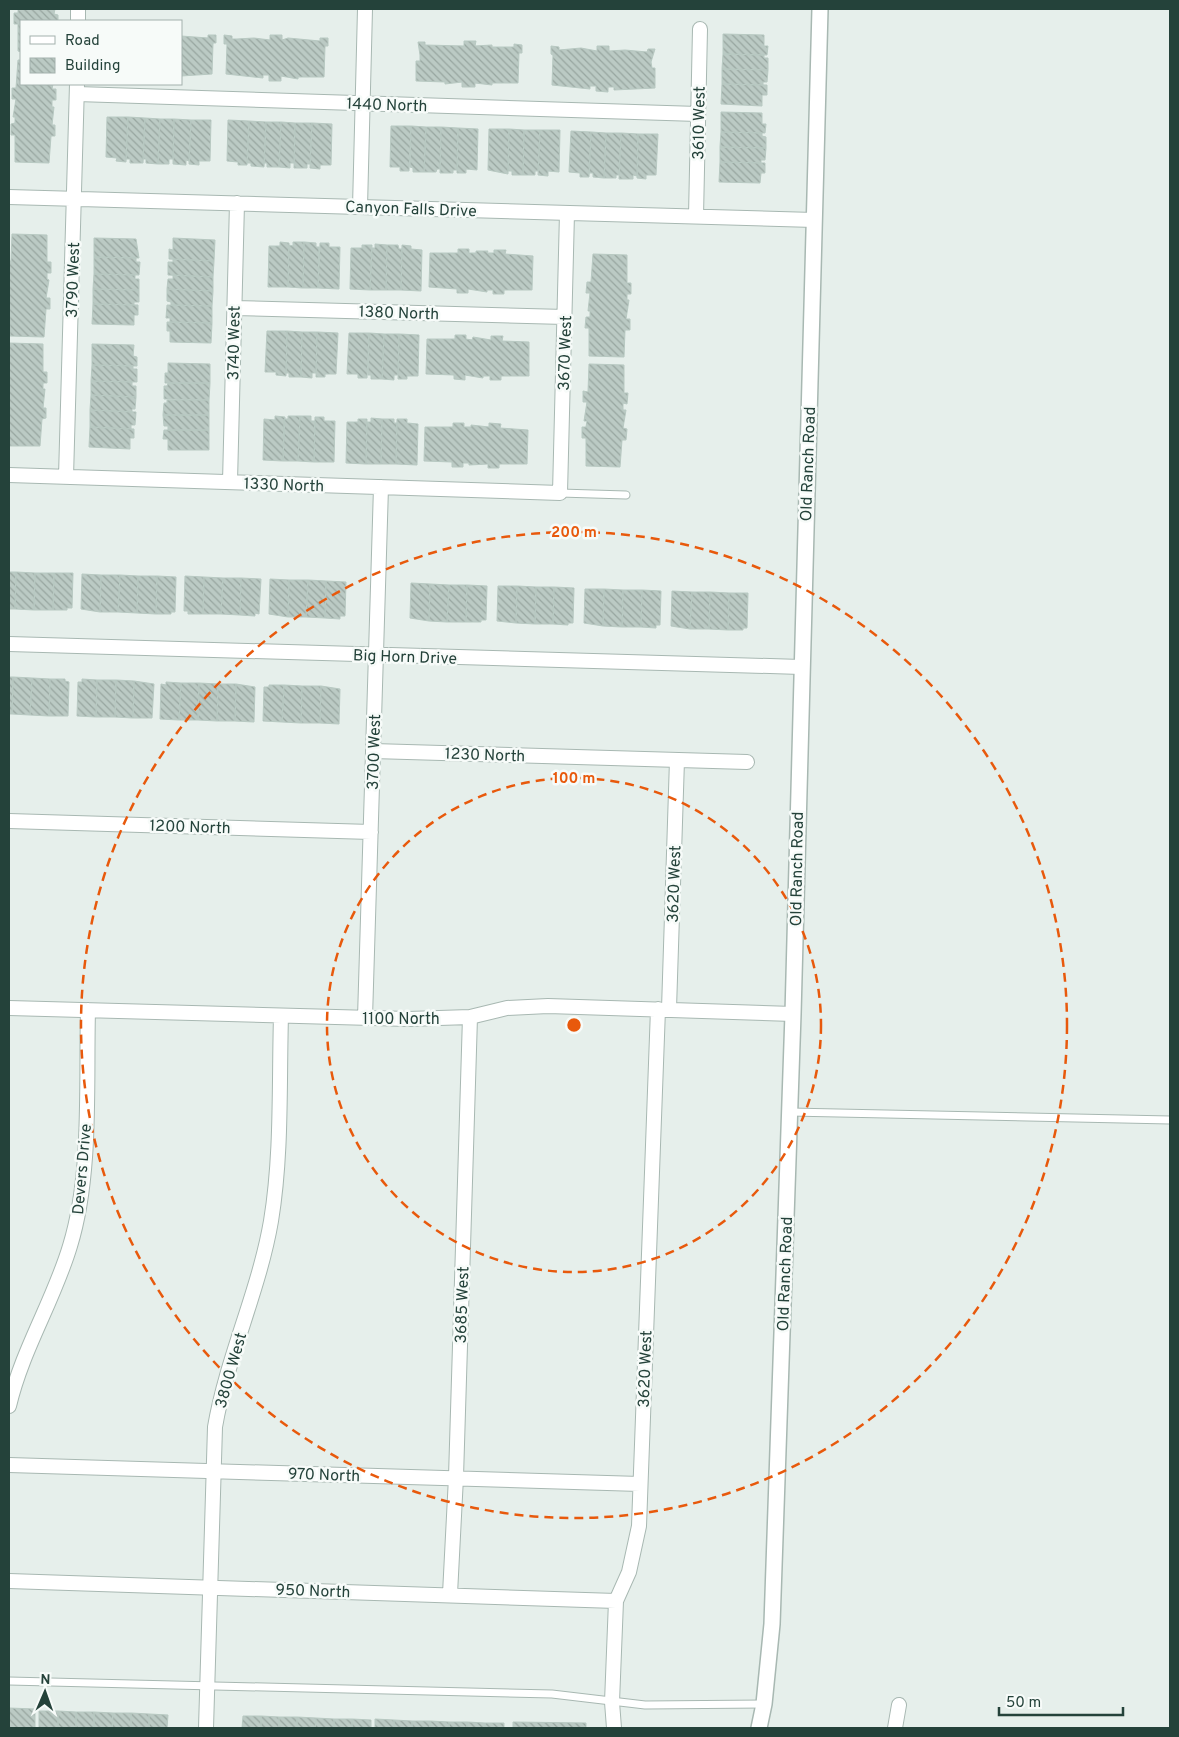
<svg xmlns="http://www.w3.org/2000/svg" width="1179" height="1737" font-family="Overpass,sans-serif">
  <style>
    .building { fill: url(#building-back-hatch); stroke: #b8c9c2 }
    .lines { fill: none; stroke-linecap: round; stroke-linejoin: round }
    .service-casing { stroke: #a8b8b2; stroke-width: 9 }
    .minor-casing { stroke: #a8b8b2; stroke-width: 16 }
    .tertiary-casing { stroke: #a8b8b2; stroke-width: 18 }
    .service { stroke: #fff; stroke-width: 7 }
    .minor { stroke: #fff; stroke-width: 14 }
    .tertiary { stroke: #fff; stroke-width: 15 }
    .ring { fill: none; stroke: #e8590c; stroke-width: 2.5; stroke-dasharray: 9 6 }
    .labels { text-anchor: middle; stroke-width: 5; stroke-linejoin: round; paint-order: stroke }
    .street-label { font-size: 16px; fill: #24423a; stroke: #f7fbf9 }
    .centre { fill: #e8590c; stroke: #f7fbf9; stroke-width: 2.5 }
    .ring-label { font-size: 15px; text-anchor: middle; font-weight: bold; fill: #e8590c; stroke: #f7fbf9; stroke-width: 5; stroke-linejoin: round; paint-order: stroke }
  </style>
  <defs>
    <pattern id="building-back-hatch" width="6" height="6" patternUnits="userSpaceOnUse" patternTransform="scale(1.25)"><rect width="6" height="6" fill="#bbcac4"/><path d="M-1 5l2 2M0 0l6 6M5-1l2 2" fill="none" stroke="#98a6a0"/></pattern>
  </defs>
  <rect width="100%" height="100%" fill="#e6efeb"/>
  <!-- building -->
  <path class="building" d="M18 9H55L54 14 58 15V21H21V52L18 51V24H14V13H18Z
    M723 34 764 35V46H768L767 55 723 54Z
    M208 35H216V43H213L212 74 181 76V36L208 38Z
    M224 35 232 36V39H237L254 38 270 40V35H282V40L288 38 320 41V38H328V46H325L324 77H298V79L281 76V81H269V75H263V78L226 74 227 44H224Z
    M464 41H476L475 46 492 45V47H514V44L522 45V53H519L518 83H492V85L475 83V87H462V82L445 84V82L416 81V61H420V55L418 42H425V45L464 46Z
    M551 46 559 47V50L581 48 597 51V46H609V51L625 50 647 52 648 49H655L651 62 652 68H655V88L614 90V87H608V92L596 91V86H590V89L552 85 553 55 551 54Z
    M723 54 764 55V58H768V70L722 69Z
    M18 60H21V84H53L52 89H56V100H52V107H54L52 125H55V136H51L49 163 15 162V135H11V124L15 123V117H13L16 99H12V88H16Z
    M722 69 768 70 767 82H763V85L722 84Z
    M722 84 767 85V95H762V106L721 104Z
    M721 112 762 113V124H766L765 133 721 132Z
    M107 117H128L126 162 116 161 117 158 106 157Z
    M128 117 145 118 143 163H130V159H126Z
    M145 118 160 119 158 164 146 163V159H143Z
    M160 119H174L173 159H169V164H158Z
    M174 119 191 120 189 161 186 160V165L173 164Z
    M191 120H211L210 161H199V165L189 164Z
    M228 120 249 121 247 165H238V162L227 161Z
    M249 121 266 122 264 167 251 166V163H247Z
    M266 122H281L279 167H267V163H264Z
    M281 122 295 123 294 163H290V168L279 167Z
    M295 123H312L310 164H307V168H294Z
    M312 123 332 124 331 165H320V169L310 168Z
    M391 126H411L409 171H400V167H390Z
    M411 126 426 127 424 172H413V168L410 167Z
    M426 127H441L440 169H437L436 172H424Z
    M441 127 458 128 457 170H453V173H440Z
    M458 128 478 129 477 170 466 169V173H457Z
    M489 129H509L508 174 488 170Z
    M509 129 524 130 523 175H512V171H508Z
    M524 130H540L538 171H535V175H523Z
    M540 130H560L559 172 548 171V176L538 175Z
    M571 131 591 132 589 177H580V173L569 172Z
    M591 132 606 133 604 178 593 177V173H589Z
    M721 132 762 133V136L766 137V148L720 147Z
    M606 133H621L619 175H616V178H604Z
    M621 133 638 134 637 176 633 175V179H619Z
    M638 134H658L656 175H646V179L637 178Z
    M720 147 766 148 765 160H761V163L720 162Z
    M720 162 765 163V173H761L760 183 719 182Z
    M12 234 47 235V262H51V273H47V279L49 280 46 298H50V309H46L44 337 10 336 9 261H11Z
    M94 238 136 239 139 258 94 257Z
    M173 238 215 240 214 261 169 259V249L173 250Z
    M280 242 289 243 288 287H268L269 246H280Z
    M293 242H304L303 288 288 287 289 245 293 246Z
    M304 242 316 243V247H319L318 288H303Z
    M320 243H329V247H340L339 289 318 288Z
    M375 244 387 245 386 290H370L372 248H375Z
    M362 245H372L370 290 350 289 351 248H362Z
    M387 245H398L399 249H402L401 290H386Z
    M402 245 411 246V249L422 250 421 291 401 290Z
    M458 249H469V253H476V251H488L487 253H494V250H506L505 254 533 256 532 290H504V294H493V290H487V292L468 289V293H457V289L429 287 430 253H458Z
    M593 254 627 255V283H631V294H627V300H629L626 319H630V330H625L624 357 589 356V328H585L586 317H590V311H588L590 293H586L587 282H591Z
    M94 257 136 258V262H140L139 275 94 274Z
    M173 259 214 261 213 277 168 275V262H173Z
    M94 274 135 275V279H139V290L93 289Z
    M173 275 213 277V291L167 289 168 279H173Z
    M93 289 139 290V302H134V305L93 304Z
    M167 289 213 291 212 306 171 305V302L167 301Z
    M93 304 138 305V315H134V325L92 324Z
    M167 305 212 306V323L170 322V318H166Z
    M167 322 212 323 211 343 170 342V331H167Z
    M267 331H287L286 376 276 375V372H265Z
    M287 331 302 332 301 377H289V373H286Z
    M302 332H317L316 373H312V378L301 377Z
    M317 332 338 333 336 374H325V377H316Z
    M349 333H369L367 378H358V374H347Z
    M369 333 384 334 382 379H371V375H368Z
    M384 334H399L398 375H394V380L382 379Z
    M399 334 419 335 418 376H407V379H398Z
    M455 335H466V339L472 340 473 337 491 340V336H503L502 341 529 342V376H501V380H490V376H483V378L465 375V380L454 379V375L426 374 427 339H455Z
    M9 343 43 344V372H47V383H43V389H45L43 408H46V418L42 419 40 446H9Z
    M92 344 134 345 133 356 137 357V366L92 365Z
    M168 363 210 364V383H165V373H168Z
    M589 364 624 365V393H628L627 404 623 403V410H626L623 428 627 429 626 440H622L620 467 586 466V438H582V427H586L587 421H584L587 402H583V391L588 392Z
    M92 365 133 366V369H137V382L91 381Z
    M91 381 132 382V386H136V397L91 395Z
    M168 383H210L209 400 164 399V386H167Z
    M91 395 136 397 135 409H132V412L90 410Z
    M167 400H209V415H163L164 403H167Z
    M90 410 136 412 135 425H131V429L90 427Z
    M163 415H209V430H168V426H164Z
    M275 416 285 417 283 461 263 460 264 419 275 420Z
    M288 416H300L298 461H283L284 419H288Z
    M300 416H311V421H315L314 462 298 461Z
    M315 417H324V421H335L334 462H314Z
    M371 418 382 419 381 464H366L367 422H371Z
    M358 419H367L366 464 346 463 347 422H358Z
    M382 419H394V423H397L396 464H381Z
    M397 419H407V423L418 424 417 465 396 464Z
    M453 423H464V427H471V425L489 427V423L501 424 500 428 528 430 527 464H499V468H488V464L469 465V463H463V467H452V462L424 461 425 427H453Z
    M90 427 134 429V438H130V449L89 447Z
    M164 430H209V450H168V439H163Z
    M9 572H16L15 609H9Z
    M16 572 35 573 34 610 15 609Z
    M35 573H54L53 610H34Z
    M54 573H73L72 608H67V610H53Z
    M82 574 101 575 100 612 81 609Z
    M101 575H120L118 612H100Z
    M120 575 138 576 137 613 118 612Z
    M138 576H157L156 614 137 613Z
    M157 576 176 577 175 612H171V614H156Z
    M185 576 204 577 203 614H188V611H184Z
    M204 577 223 578 221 614H203Z
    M223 578H241L240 615 221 614Z
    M241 578 261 579 259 614 255 613V616L240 615Z
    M270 579 289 580 288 617 269 614Z
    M289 580H308L306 617H288Z
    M308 580 326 581 325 618 306 617Z
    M326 581 346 582 345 616H340V619L325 618Z
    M411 583 430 584 429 621 410 618Z
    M430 584 449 585 447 622 429 621Z
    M449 585H467L466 622H447Z
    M467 585 487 586 486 620H481V622H466Z
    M498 586H517L516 623 497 621Z
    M517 586 536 587 535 624 516 623Z
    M536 587H554L553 624H535Z
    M554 587 574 588 573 623H568V625L553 624Z
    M585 589H604L603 626 584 623Z
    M604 589 623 590 622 627 603 626Z
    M623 590H642L641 627H622Z
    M642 590 661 591 660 625H656V628L641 627Z
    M672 591 692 592 690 629 671 626Z
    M692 592H710L709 629H690Z
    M710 592 729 593 728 630 709 629Z
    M729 593H748L747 628H743V630H728Z
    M9 677H13L12 714H9Z
    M13 677 32 678 30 715 12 714Z
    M32 678 50 679 49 716 30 715Z
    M50 679H65V681L69 682 68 716H49Z
    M82 679 97 680 96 717 77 716 78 682H82Z
    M97 680H116L115 717H96Z
    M116 680 134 681 133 718 115 717Z
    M134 681 154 684 152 718H133Z
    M166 682 181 683 179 720 160 719 161 684 166 685Z
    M181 683H199L198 720H179Z
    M199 683 218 684 217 721 198 720Z
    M218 684H236L235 721H217Z
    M236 684 255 687 254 722 235 721Z
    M269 685H284L282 722 263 721 264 687H269Z
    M284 685 302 686 301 723 282 722Z
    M302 686H321L320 723H301Z
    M321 686 340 689 339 724 320 723Z
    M9 1708 35 1709V1728H9Z
    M39 1711H58V1728H39Z
    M58 1711 76 1712V1728H58Z
    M76 1712H94V1728H76Z
    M94 1712 113 1713 112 1728H94Z
    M113 1713H131V1728H112Z
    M131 1713 149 1714V1728H131Z
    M149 1714 168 1715 167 1728H149Z
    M243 1716H261V1728H242Z
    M261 1716 279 1717V1728H261Z
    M279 1717H297V1728H279Z
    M297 1717 316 1718 315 1728H297Z
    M316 1718 334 1719V1728H315Z
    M334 1719H352V1728H334Z
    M352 1719 371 1720V1728H352Z
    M375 1719 394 1720V1728H375Z
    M394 1720 412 1721V1728H394Z
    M412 1721H430V1728H412Z
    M430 1721 449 1722V1728H430Z
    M449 1722H467V1728H449Z
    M467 1722 485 1723V1728H467Z
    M513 1722 586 1723V1728H513Z
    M485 1723H504V1728H485Z"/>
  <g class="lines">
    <defs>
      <path id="service" d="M560 493 626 495
        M790 1112 1170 1120
        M9 1681 552 1694 645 1705 764 1704"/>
      <path id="minor" d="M78 21V9
        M77 94 698 114
        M9 197 814 220
        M360 207 365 9
        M696 216 700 29
        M234 308 565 317
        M9 475 560 493 567 213
        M66 477 77 84
        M230 482 237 203
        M9 644 801 667
        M373 751 747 762
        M9 821 371 832
        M9 1008 408 1019 470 1017 507 1008 548 1006 793 1014
        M669 1009 677 760
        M365 1018 381 487
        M9 1406C22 1350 54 1300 70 1246 92 1175 86 1084 88 1010
        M9 1465 640 1484
        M9 1581 616 1601
        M450 1594 456 1477 470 1017
        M206 1728 215 1427C227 1357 259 1291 271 1221 282 1154 279 1084 281 1016
        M614 1728 612 1702 616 1601 629 1572 639 1526 658 1009
        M895 1728 899 1705"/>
      <path id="tertiary" d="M759 1728 764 1704 772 1624 793 1014 820 9"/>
    </defs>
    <!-- service casing -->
    <use href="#service" class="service-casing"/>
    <!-- minor casing -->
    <use href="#minor" class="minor-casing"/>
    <!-- tertiary casing -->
    <use href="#tertiary" class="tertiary-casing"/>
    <!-- service -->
    <use href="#service" class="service"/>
    <!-- minor -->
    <use href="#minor" class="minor"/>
    <!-- tertiary -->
    <use href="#tertiary" class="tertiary"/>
  </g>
  <!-- distance rings -->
  <g class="ring">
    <circle cx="574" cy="1025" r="247"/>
    <circle cx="574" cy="1025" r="493"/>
  </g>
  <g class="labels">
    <!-- street labels -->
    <g class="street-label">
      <text transform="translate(387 104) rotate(2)" y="6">1440 North</text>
      <text transform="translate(698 123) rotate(-89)" y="6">3610 West</text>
      <text transform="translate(411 208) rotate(2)" y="6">Canyon Falls Drive</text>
      <text transform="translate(72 280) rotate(-88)" y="6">3790 West</text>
      <text transform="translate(399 312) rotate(2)" y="6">1380 North</text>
      <text transform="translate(233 343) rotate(-89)" y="6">3740 West</text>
      <text transform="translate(564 353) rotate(-88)" y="6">3670 West</text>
      <text transform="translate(807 464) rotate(-88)" y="6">Old Ranch Road</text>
      <text transform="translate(284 484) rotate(2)" y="6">1330 North</text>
      <text transform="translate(405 656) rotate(2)" y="6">Big Horn Drive</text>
      <text transform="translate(373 752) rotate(-88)" y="6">3700 West</text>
      <text transform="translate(485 754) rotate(2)" y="6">1230 North</text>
      <text transform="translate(190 826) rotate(2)" y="6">1200 North</text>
      <text transform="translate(796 869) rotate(-89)" y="6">Old Ranch Road</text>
      <text transform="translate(673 884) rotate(-88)" y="6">3620 West</text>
      <text x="401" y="1024">1100 North</text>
      <text transform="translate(81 1169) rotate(-85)" y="6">Devers Drive</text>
      <text transform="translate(784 1274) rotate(-88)" y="6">Old Ranch Road</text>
      <text transform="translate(461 1305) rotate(-88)" y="6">3685 West</text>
      <text transform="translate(644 1369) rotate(-88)" y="6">3620 West</text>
      <text transform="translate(230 1370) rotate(-74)" y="6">3800 West</text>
      <text transform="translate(324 1474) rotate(2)" y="6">970 North</text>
      <text transform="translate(313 1590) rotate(2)" y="6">950 North</text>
    </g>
  </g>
  <circle cx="574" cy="1025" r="8" class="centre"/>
  <g class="ring-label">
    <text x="574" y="537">200 m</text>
    <text x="574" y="783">100 m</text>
  </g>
  <!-- border -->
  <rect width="1179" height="1737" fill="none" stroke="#24423a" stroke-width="20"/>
  <!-- legend -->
  <rect x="20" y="20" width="162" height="65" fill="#f7fbf9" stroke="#a3b1ad"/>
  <rect x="30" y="36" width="25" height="8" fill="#ffffff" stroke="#a3b1ad"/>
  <text x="65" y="45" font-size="15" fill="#24423a">Road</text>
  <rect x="30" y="58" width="25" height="15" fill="url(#building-back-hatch)" stroke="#a3b1ad"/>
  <text x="65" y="70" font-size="15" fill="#24423a">Building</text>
  <!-- north arrow -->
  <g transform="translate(45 1692) rotate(2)" stroke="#f7fbf9" stroke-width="4" paint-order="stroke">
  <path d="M0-4L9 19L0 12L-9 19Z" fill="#24423a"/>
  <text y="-8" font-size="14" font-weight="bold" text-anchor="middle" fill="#24423a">N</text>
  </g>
  <!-- scale -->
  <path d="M999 1707v8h124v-8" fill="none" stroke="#24423a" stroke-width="2.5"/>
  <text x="1006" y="1707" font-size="15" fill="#24423a" stroke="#f7fbf9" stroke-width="4" paint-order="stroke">50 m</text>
</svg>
